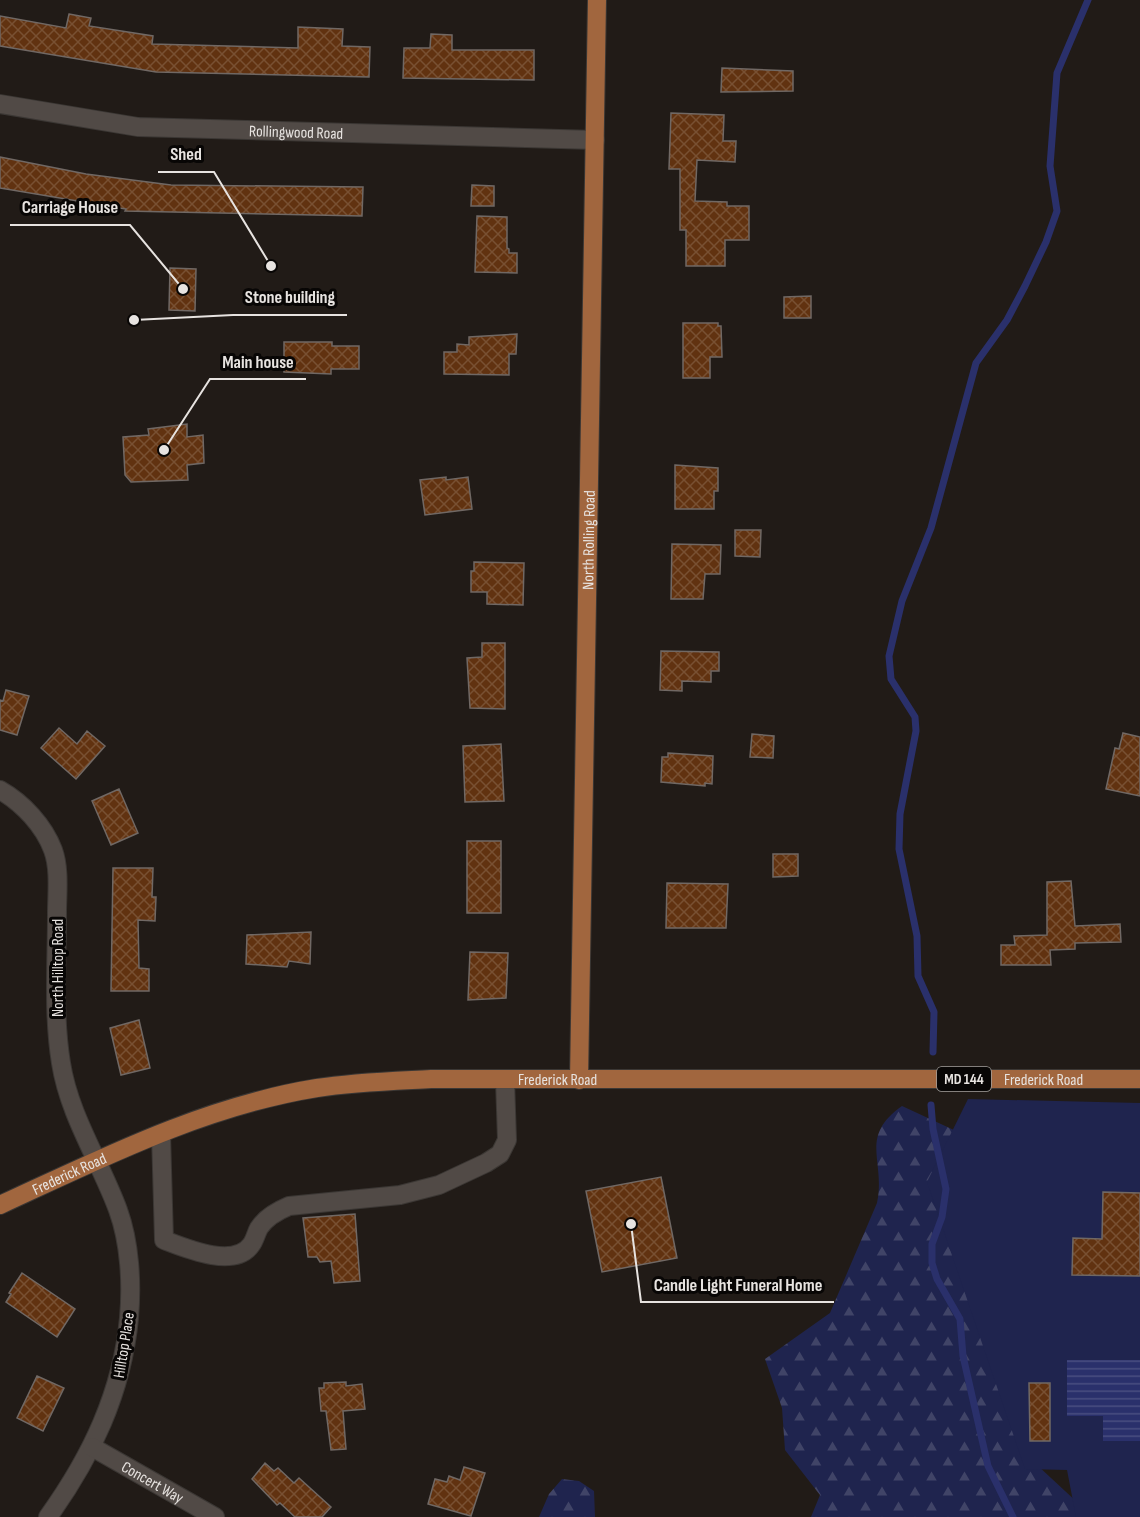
<svg xmlns="http://www.w3.org/2000/svg" width="1140" height="1517" font-family="'Sofia Sans Condensed',sans-serif">
  <style>
    .forest { fill: url(#forest-firs) }
    .park { fill: #1f244e }
    .water { fill: url(#water-rules) }
    .lines { fill: none; stroke-linecap: round; stroke-linejoin: round }
    .stream { stroke: #2a306b; stroke-width: 7 }
    .building { fill: url(#building-cross-hatch); stroke: #706864; stroke-width: 1.5 }
    .minor-casing { stroke: #3b3734; stroke-width: 20 }
    .major-casing { stroke: #3b3734; stroke-width: 20 }
    .minor { stroke: #514a46; stroke-width: 18 }
    .major { stroke: #a1663e; stroke-width: 18 }
    .labels { text-anchor: middle; stroke-width: 6; stroke-linejoin: round; paint-order: stroke }
    .shield { fill: #080605; stroke: #a4a19e; stroke-width: 1.5 }
    .shield-label { font-size: 15px; font-weight: bold; fill: #e7e3e0 }
    .street-label { font-size: 16px; fill: #e7e3e0; stroke: #080605 }
    .leader { fill: none; stroke: #e7e3e0; stroke-width: 2 }
    .callout-dot { fill: #e7e3e0; stroke: #080605; stroke-width: 2 }
    .callout-label { font-size: 18px; text-anchor: middle; font-weight: bold; fill: #e7e3e0; stroke: #080605; stroke-width: 6; stroke-linejoin: round; paint-order: stroke }
  </style>
  <defs>
    <pattern id="forest-firs" width="22" height="20" patternUnits="userSpaceOnUse" patternTransform="scale(1.5)"><rect width="22" height="20" fill="#1f244e"/><path d="M5 1l3.5 6h-7zM16 11l3.5 6h-7z" fill="#404467"/></pattern>
    <pattern id="water-rules" width="6" height="5" patternUnits="userSpaceOnUse" patternTransform="scale(1.5)"><rect width="6" height="5" fill="#2a306b"/><path d="M0 2.5h6" fill="none" stroke="#494e80"/></pattern>
    <pattern id="building-cross-hatch" width="8" height="8" patternUnits="userSpaceOnUse" patternTransform="scale(1.5)"><rect width="8" height="8" fill="#613210"/><path d="M0 0l8 8M0 8l8-8" fill="none" stroke="#785032"/></pattern>
  </defs>
  <rect width="100%" height="100%" fill="#211b17"/>
  <!-- forest -->
  <path class="forest" d="M902 1106 969 1137 1037 1465 1093 1517H811L820 1495 785 1450 782 1408 765 1359 830 1313 877 1203C886 1161 858 1137 902 1106Z
    M562 1479 579 1481 594 1491 595 1517H539L549 1494Z"/>
  <!-- park -->
  <path class="park" d="M968 1099 1140 1103V1517H1076L1067 1470 1025 1469 927 1182Z"/>
  <!-- water -->
  <path class="water" d="M1067 1360H1140V1441H1103V1416H1067Z"/>
  <g class="lines">
    <!-- stream -->
    <path class="stream" d="M933 1052 934 1012 918 976 917 936 899 849 900 814 916 731 915 717 891 679 889 656 902 601 931 528 976 363 1007 320 1025 286 1046 242 1057 211 1050 166 1057 73 1088 0
      M931 1105 933 1129 946 1189 942 1217 932 1244V1263L937 1279 960 1319 963 1356 988 1466 1013 1517"/>
  </g>
  <!-- building -->
  <path class="building" d="M69 14 91 18 89 26 153 36 152 44 298 48V27L343 29 342 46 370 47 369 77 156 72 0 46V16L66 28Z
    M431 34 452 35V50H534V80L403 78 404 48H430Z
    M722 68 793 71V91L721 92Z
    M671 113 724 115 723 141H736L735 162 697 160 695 201 727 202V206H749V240H725V266H686V230H680V169H669Z
    M0 157 86 174 171 185 363 187 362 216 125 211 126 209 0 188Z
    M472 185 494 186V206H471Z
    M477 216 507 217V248L509 249V253H517V273L475 272Z
    M170 268 196 269 195 311 169 310Z
    M811 296V318H784V297Z
    M683 323H718V326H721L722 357H710V378H683Z
    M517 334 516 354H509V375L444 374V352H457V344L469 345V337Z
    M284 342H332V346H359V369H331V374L284 372Z
    M187 424V437L203 435 204 463 187 465 188 480 131 482 125 475 123 437 149 435 148 429Z
    M675 465 718 468V491H714V509H675Z
    M446 477V480L468 477 472 509 425 515 420 480Z
    M735 530H761L760 557 735 556Z
    M672 544 721 545 720 574H705L703 599H671Z
    M474 562 524 563 523 605 487 604V592H471V571H474Z
    M482 643H505V709L470 708 467 658 482 657Z
    M661 651 719 652V671H711V682L682 681V691L660 690Z
    M6 690 29 696 17 735 0 730V700L3 701Z
    M59 728 77 744 87 731 105 746 76 779 41 748Z
    M1123 733 1140 737V796L1106 789 1115 748 1119 749Z
    M752 734 774 736 773 758 750 757Z
    M501 744 504 801 465 802 463 746Z
    M668 753 713 756 712 784 705 783V786L661 782 662 757H668Z
    M119 789 138 833 111 845 92 801Z
    M467 841H501V913H467Z
    M773 854H798V876L773 877Z
    M113 868H153L152 897H156L155 921 138 920 139 968 149 969V991H111Z
    M1071 881 1075 926 1120 924 1121 942 1075 943V949L1050 950 1051 965H1001V945H1015L1014 936 1047 935V882Z
    M667 883 728 884 726 928H666Z
    M311 932 310 964 289 961 287 967 246 964 247 935Z
    M470 952 508 953 506 998 468 1000Z
    M139 1020 150 1068 121 1075 110 1028Z
    M661 1177 677 1258 602 1272 586 1191Z
    M1103 1192 1140 1193V1276L1072 1275 1073 1238 1102 1239Z
    M355 1214 360 1281 334 1283 331 1261 320 1262 317 1257H308L303 1218Z
    M22 1273 75 1309 57 1337 6 1302 11 1294 9 1293Z
    M37 1376 64 1388 43 1431 17 1418Z
    M346 1382V1386L362 1384 365 1409 343 1411 346 1449 331 1450 326 1411H321L319 1388H324V1383Z
    M1029 1383H1050V1441H1030Z
    M265 1463 274 1471 278 1468 294 1483 299 1478 331 1507 322 1517H295L280 1503 277 1505 252 1479Z
    M464 1467 485 1473 471 1516 428 1504 435 1479 447 1482 449 1476 460 1480Z"/>
  <g class="lines">
    <defs>
      <g id="minor">
        <path id="s1" d="M0 104 138 127 595 140"/>
        <path d="M0 790C23 803 44 826 53 850 60 869 57 894 57 913 57 963 53 1014 61 1063 69 1115 100 1161 118 1210 130 1243 132 1284 129 1318 122 1393 91 1457 48 1517"/>
        <path d="M161 1134 164 1240C185 1248 234 1269 251 1245 255 1240 256 1233 259 1228 266 1217 277 1211 289 1206L400 1195 439 1185 486 1163 500 1154 507 1140 505 1080"/>
        <path id="s2" d="M92 1447 215 1517"/>
      </g>
      <g id="major">
        <path id="s3" d="M579 1080 597 0"/>
        <path id="s4" d="M0 1205C102 1158 205 1106 317 1088 355 1082 393 1081 431 1079H1140"/>
      </g>
    </defs>
    <!-- minor casing -->
    <use href="#minor" class="minor-casing"/>
    <!-- major casing -->
    <use href="#major" class="major-casing"/>
    <!-- minor -->
    <use href="#minor" class="minor"/>
    <!-- major -->
    <use href="#major" class="major"/>
  </g>
  <g class="labels">
    <!-- shield labels -->
    <rect class="shield" x="937" y="1067" width="54" height="24" rx="4.5"/>
    <g class="shield-label">
      <text x="964" y="1084">MD 144</text>
    </g>
    <!-- street labels -->
    <g class="street-label">
      <text dy="6" stroke="none"><textPath href="#s1" startOffset="298">Rollingwood Road</textPath></text>
      <text dy="6" stroke="none"><textPath href="#s3" startOffset="540">North Rolling Road</textPath></text>
      <text transform="translate(57 968) rotate(-90)" y="6">North Hilltop Road</text>
      <text dy="6" stroke="none"><textPath href="#s4" startOffset="1066">Frederick Road</textPath></text>
      <text dy="6" stroke="none"><textPath href="#s4" startOffset="580">Frederick Road</textPath></text>
      <text dy="6" stroke="none"><textPath href="#s4" startOffset="76">Frederick Road</textPath></text>
      <text transform="translate(123 1345) rotate(-81)" y="6">Hilltop Place</text>
      <text dy="6" stroke="none"><textPath href="#s2" startOffset="70">Concert Way</textPath></text>
    </g>
  </g>
  <!-- callouts -->
  <path class="leader" d="M271 266L214 172H158M183 289L130 225H10M134 320L233 315H347M164 450L210 379H306M631 1224L641 1302H834"/>
  <g class="callout-dot">
    <circle cx="271" cy="266" r="6"/>
    <circle cx="183" cy="289" r="6"/>
    <circle cx="134" cy="320" r="6"/>
    <circle cx="164" cy="450" r="6"/>
    <circle cx="631" cy="1224" r="6"/>
  </g>
  <g class="callout-label">
    <text x="186" y="160">Shed</text>
    <text x="70" y="213">Carriage House</text>
    <text x="290" y="303">Stone building</text>
    <text x="258" y="368">Main house</text>
    <text x="738" y="1291">Candle Light Funeral Home</text>
  </g>
</svg>
